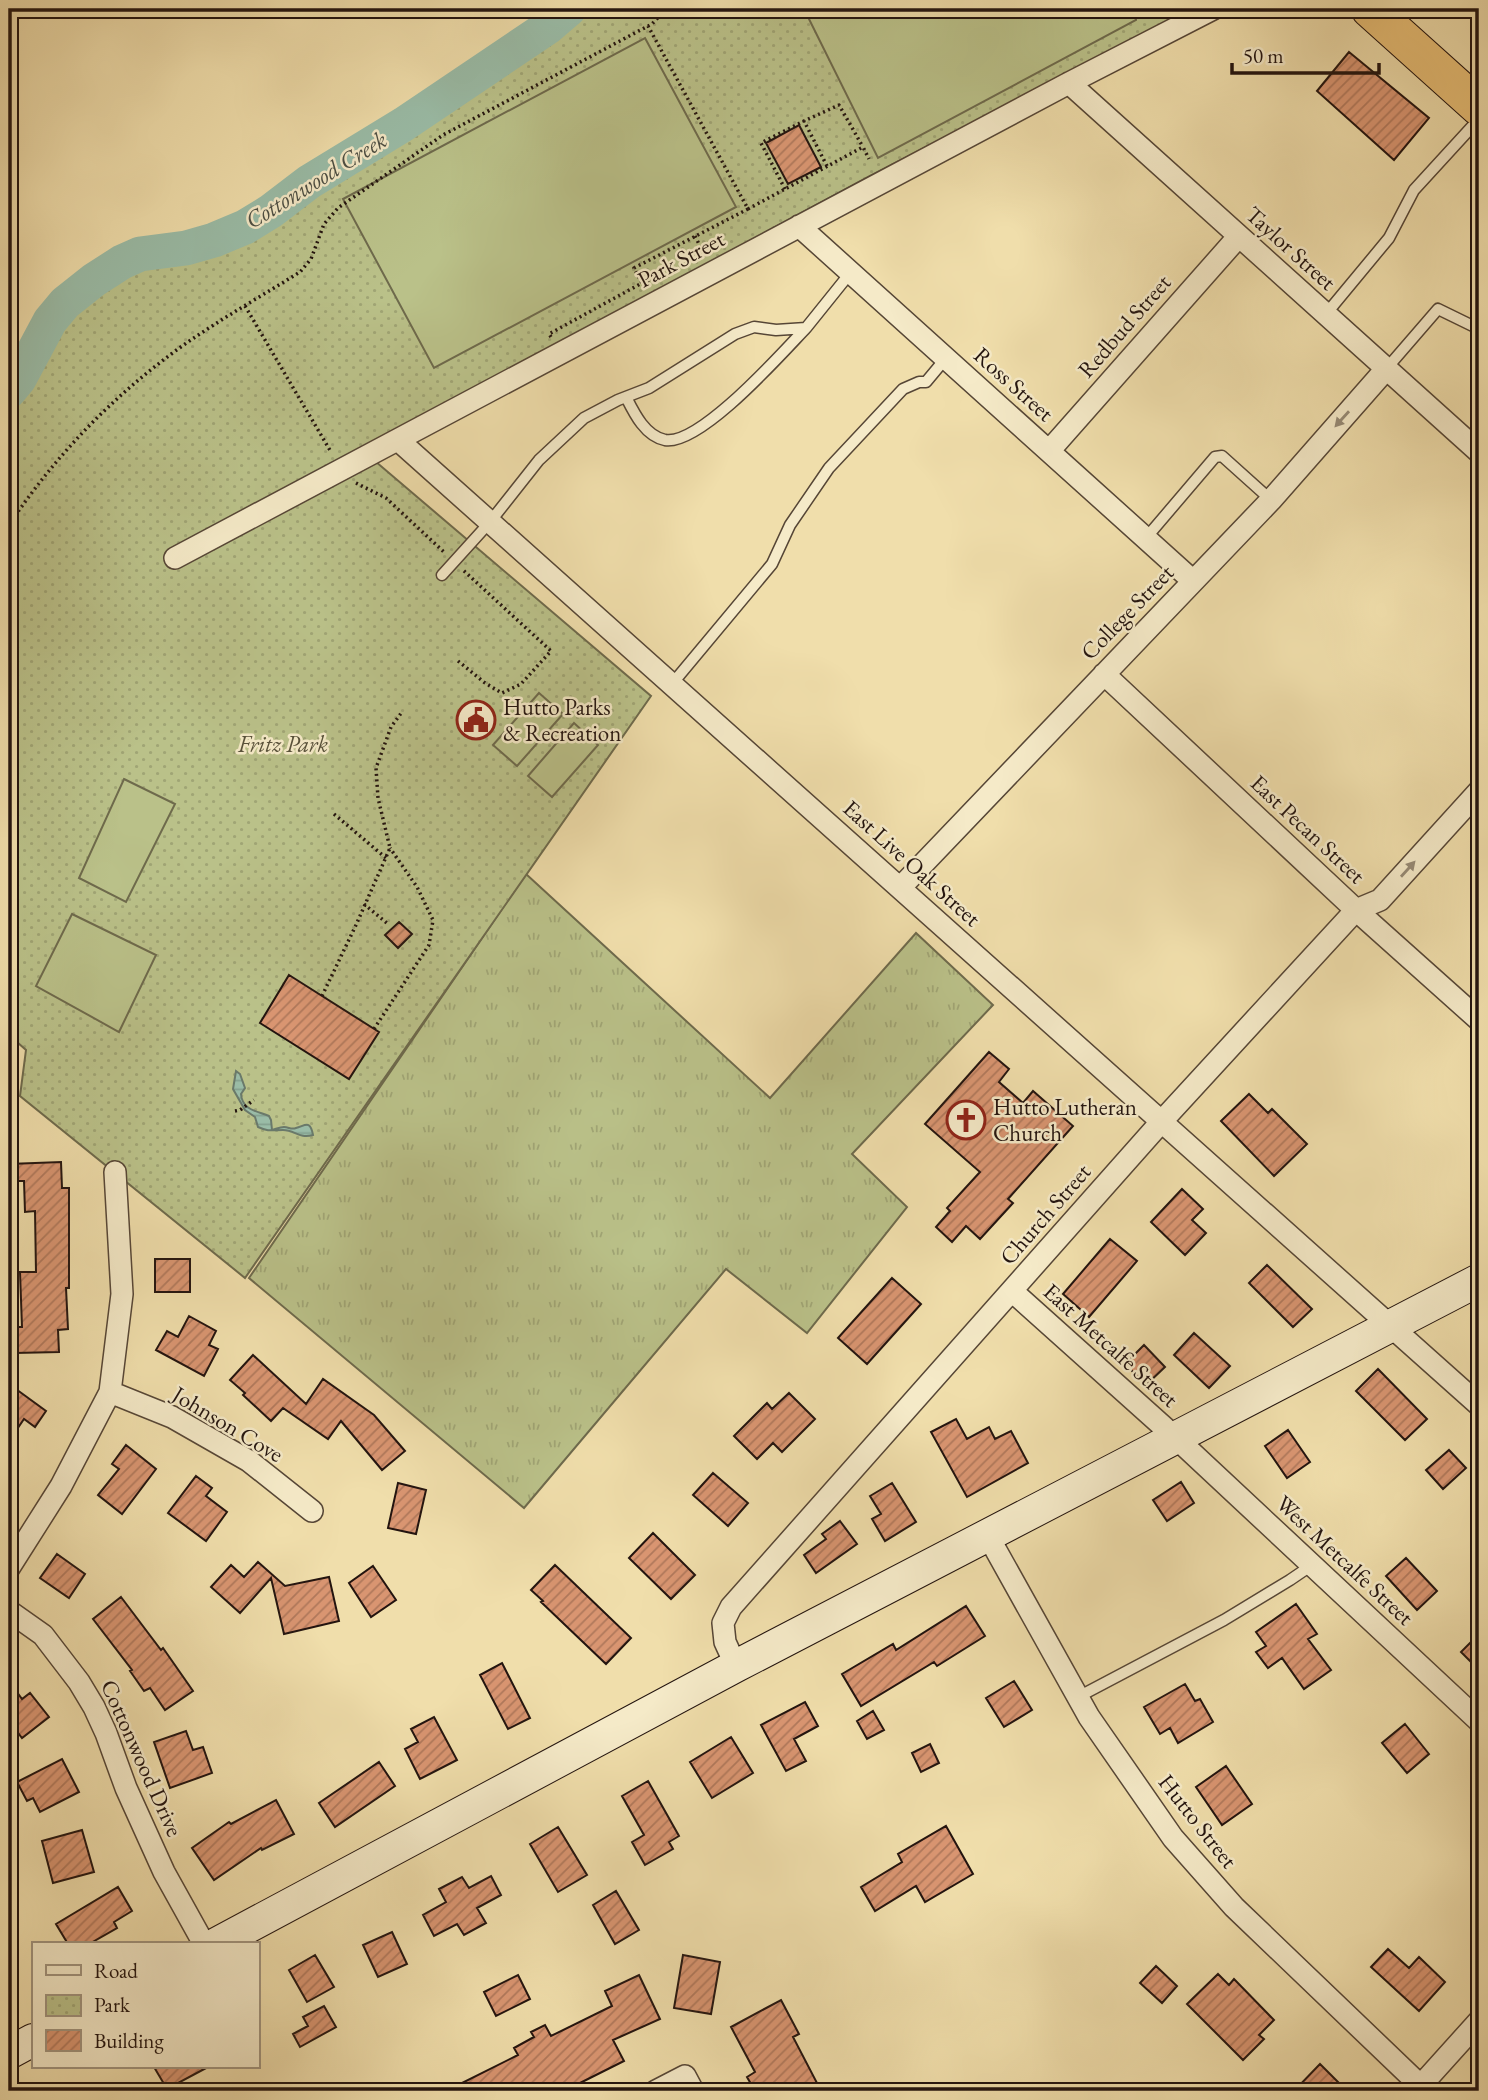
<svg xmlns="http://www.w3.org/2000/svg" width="1488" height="2100" font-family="'EB Garamond',serif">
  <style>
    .grass { fill: url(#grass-tufts); stroke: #6e6a4c; stroke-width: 2 }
    .park { fill: url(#park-dots); stroke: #6e6a4c; stroke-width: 2 }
    .pitch { fill: #bac189; stroke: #6e6a4c; stroke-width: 2 }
    .water { fill: url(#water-rules); stroke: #6a796a; stroke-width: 2 }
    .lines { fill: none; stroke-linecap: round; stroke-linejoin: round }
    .river { stroke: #9abca7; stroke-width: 35 }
    .building { fill: url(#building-hatch); stroke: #23140f; stroke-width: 2 }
    .service-casing { stroke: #564636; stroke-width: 13 }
    .minor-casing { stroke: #564636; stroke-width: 24 }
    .secondary-casing { stroke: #23140f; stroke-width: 34 }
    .trunk-casing { stroke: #23140f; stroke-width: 39 }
    .path { stroke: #23140f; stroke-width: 3.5; stroke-dasharray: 2 3.5; stroke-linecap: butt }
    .service { stroke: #f5eac8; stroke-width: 10 }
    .minor { stroke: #f5eac8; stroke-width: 21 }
    .secondary { stroke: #f5eac8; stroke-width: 32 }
    .trunk { stroke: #e8bf76; stroke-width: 37 }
    .oneway { fill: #968a75 }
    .labels { text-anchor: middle; stroke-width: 5; stroke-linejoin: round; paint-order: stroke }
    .street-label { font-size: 23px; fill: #23140f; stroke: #f5eac8 }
    .poi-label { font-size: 23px; fill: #23140f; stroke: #f5eac8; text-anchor: start }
    .park-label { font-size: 23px; font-style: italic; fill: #58513a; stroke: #f5eac8 }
    .water-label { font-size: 24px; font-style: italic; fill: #4d4f44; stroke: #f5eac8 }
  </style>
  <defs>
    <pattern id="grass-tufts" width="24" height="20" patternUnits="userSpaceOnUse" patternTransform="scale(1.75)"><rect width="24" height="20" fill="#bac189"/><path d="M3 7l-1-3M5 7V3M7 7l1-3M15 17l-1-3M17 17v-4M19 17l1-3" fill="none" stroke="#a0a575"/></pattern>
    <pattern id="park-dots" width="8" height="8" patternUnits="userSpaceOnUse" patternTransform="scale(1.75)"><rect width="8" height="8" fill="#bac189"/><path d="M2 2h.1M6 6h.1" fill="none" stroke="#a0a575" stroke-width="1.8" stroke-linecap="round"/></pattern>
    <pattern id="water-rules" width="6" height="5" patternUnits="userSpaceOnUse" patternTransform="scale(1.75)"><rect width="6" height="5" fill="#9abca7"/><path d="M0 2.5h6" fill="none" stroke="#84a18f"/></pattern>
    <pattern id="building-hatch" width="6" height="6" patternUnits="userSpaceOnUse" patternTransform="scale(1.75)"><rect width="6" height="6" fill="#d99571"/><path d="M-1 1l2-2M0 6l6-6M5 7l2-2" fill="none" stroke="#b0785b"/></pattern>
  </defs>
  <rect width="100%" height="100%" fill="#f0deab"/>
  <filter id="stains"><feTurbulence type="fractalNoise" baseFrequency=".00286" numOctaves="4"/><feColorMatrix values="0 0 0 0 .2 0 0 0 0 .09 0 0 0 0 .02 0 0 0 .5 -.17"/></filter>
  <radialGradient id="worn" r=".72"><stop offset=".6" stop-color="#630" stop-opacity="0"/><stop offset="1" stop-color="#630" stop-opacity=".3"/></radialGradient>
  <!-- grass -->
  <path class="grass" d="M526 874 770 1098 916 933 993 1005 852 1154 907 1207 807 1333 726 1269 524 1508 249 1278Z"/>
  <!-- park -->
  <path class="park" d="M557 9H1189L1145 34 870 176 362 450 651 696 245 1278 20 1096 26 1050 9 1035V390L13 386 56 312 106 267 210 233 286 200 554 13Z"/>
  <!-- pitch -->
  <path class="pitch" d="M804 9H1135L1136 20 878 158Z
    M645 38 736 207 434 368 343 199Z
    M539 693 563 714 517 766 493 745Z
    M574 723 598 745 552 797 528 776Z
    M124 779 175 804 126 902 79 878Z
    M72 914 156 955 119 1032 36 986Z"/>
  <!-- water -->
  <path class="water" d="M236 1071 240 1074 245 1088 241 1094C242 1110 257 1111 269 1116L271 1120 272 1130C276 1129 280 1127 284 1127 289 1127 291 1130 296 1128 305 1126 310 1119 313 1135 299 1139 295 1130 283 1130 272 1130 269 1132 258 1127L255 1117 245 1110 233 1089Z"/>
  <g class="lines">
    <!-- river -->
    <path class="river" d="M9 391 19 379 50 321 65 303 94 280 122 262 140 254 186 248 214 240 245 227 271 211 309 182 404 124 548 27 569 9"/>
  </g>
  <!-- building -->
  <path class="building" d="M1349 52 1429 118 1394 160 1317 91Z
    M799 125 821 167 788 184 766 143Z
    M399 922 412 934 398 948 385 935Z
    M289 975 379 1032 349 1079 260 1023Z
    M989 1052 1009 1069 999 1082 1023 1103 1033 1091 1073 1126 1008 1199 1013 1203 980 1239 966 1226 952 1242 936 1227 950 1211 947 1208 980 1172 925 1124Z
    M1249 1094 1268 1113 1272 1109 1307 1144 1274 1176 1221 1121Z
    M61 1162 62 1188H69V1288H66L68 1329 58 1330 59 1352 15 1353 14 1327H22L20 1272H36L35 1211 25 1212 24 1181H10L9 1164Z
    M1182 1189 1203 1209 1192 1220 1206 1233 1185 1255 1151 1222Z
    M1110 1239 1137 1261 1089 1317 1063 1294Z
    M155 1259H190V1292H155Z
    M1267 1265 1312 1309 1293 1327 1249 1283Z
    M892 1278 921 1304 867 1364 838 1338Z
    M189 1316 216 1331 209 1345 218 1349 204 1376 156 1350 167 1331 178 1337Z
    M1194 1333 1230 1366 1209 1388 1174 1355Z
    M1144 1345 1165 1367 1146 1385 1125 1364Z
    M253 1355 306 1404 323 1379 374 1415 405 1451 382 1470 341 1421 328 1439 283 1408 271 1421 243 1395 245 1393 230 1380Z
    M1378 1369 1427 1419 1405 1440 1356 1391Z
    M9 1384 46 1411 35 1427 24 1419 9 1441Z
    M789 1393 815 1419 782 1452 773 1443 757 1459 734 1436 767 1403 772 1409Z
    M956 1419 967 1439 989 1427 995 1439 1011 1431 1028 1463 967 1497 931 1432Z
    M1288 1430 1310 1462 1287 1478 1265 1446Z
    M126 1445 156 1469 122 1514 98 1495 119 1469 112 1464Z
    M1449 1450 1466 1468 1443 1489 1426 1470Z
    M713 1473 748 1503 728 1526 693 1495Z
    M196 1476 212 1488 206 1496 227 1512 206 1541 168 1513Z
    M1181 1482 1194 1503 1167 1521 1153 1500Z
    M398 1483 426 1490 416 1534 388 1528Z
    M892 1483 916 1522 885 1541 872 1519 881 1514 870 1496Z
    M840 1521 857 1544 816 1573 804 1555 826 1539 822 1534Z
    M653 1533 695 1575 671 1599 629 1558Z
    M57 1554 85 1574 69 1598 40 1578Z
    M1406 1558 1437 1591 1417 1610 1386 1576Z
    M258 1562 285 1586 329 1577 339 1621 284 1634 271 1578 240 1613 211 1587 231 1565 244 1577Z
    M555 1565 631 1638 606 1664 541 1602 543 1601 531 1590Z
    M373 1566 396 1600 371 1617 349 1583Z
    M121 1597 161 1650 163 1648 193 1691 165 1710 150 1688 144 1691 130 1671 132 1670 93 1619Z
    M1296 1604 1317 1634 1308 1639 1331 1670 1304 1689 1282 1658 1268 1668 1256 1652 1266 1646 1256 1632Z
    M966 1606 985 1636 937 1666 934 1662 861 1706 842 1674 893 1644 896 1650Z
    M1479 1634V1670L1461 1652Z
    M502 1663 530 1718 508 1729 480 1675Z
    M9 1681 22 1699 30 1693 49 1717 22 1738 9 1721Z
    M1014 1681 1032 1710 1004 1727 986 1698Z
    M1185 1684 1195 1701 1200 1699 1213 1722 1178 1743 1170 1728 1160 1734 1144 1707Z
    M805 1702 818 1726 794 1739 806 1761 786 1771 761 1725Z
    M873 1711 884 1730 867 1739 857 1721Z
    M434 1717 457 1760 420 1779 405 1749 418 1742 411 1729Z
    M1405 1724 1429 1754 1407 1773 1382 1743Z
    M186 1731 193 1750 203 1747 212 1773 170 1788 154 1742Z
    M731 1737 753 1773 712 1798 690 1762Z
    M930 1744 939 1763 921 1772 912 1753Z
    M62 1759 79 1792 40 1812 33 1798 27 1801 17 1782Z
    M379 1762 395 1786 335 1827 319 1803Z
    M1226 1766 1252 1804 1222 1825 1196 1787Z
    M648 1781 679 1836 669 1842 673 1849 645 1865 632 1842 644 1835 622 1796Z
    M276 1800 294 1834 262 1850 261 1848 214 1880 192 1848 229 1822 231 1824Z
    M946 1826 973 1874 925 1902 916 1886 875 1911 861 1887 902 1862 898 1854Z
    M558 1827 587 1875 558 1892 530 1844Z
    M82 1830 94 1872 53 1883 42 1841Z
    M491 1876 501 1895 477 1908 486 1923 464 1935 457 1924 434 1936 423 1915 446 1902 439 1889 462 1877 469 1888Z
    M118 1887 132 1911 114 1922 117 1928 89 1944H68L56 1924Z
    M616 1891 639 1930 615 1944 593 1905Z
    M392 1932 407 1964 378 1977 363 1945Z
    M1388 1949 1409 1968 1419 1957 1445 1982 1419 2011 1371 1967Z
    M315 1955 334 1987 307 2002 289 1970Z
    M683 1955 720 1962 711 2014 674 2008Z
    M1156 1966 1177 1986 1162 2003 1140 1983Z
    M1218 1974 1229 1985 1234 1979 1274 2020 1259 2035 1264 2039 1243 2060 1187 2004Z
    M518 1975 530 1999 496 2016 484 1992Z
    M639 1975 660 2019 613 2040 624 2061 576 2085 580 2091H446L518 2055 514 2048 534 2037 531 2032 545 2025 551 2036 612 2006 605 1991Z
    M781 2000 799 2034 793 2037 817 2083 802 2091H755L747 2077 755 2072 731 2027Z
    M324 2006 336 2027 300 2047 293 2034 308 2026 303 2017Z
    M1320 2064 1347 2091H1294Z
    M154 2067H208L167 2089Z"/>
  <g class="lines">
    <defs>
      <path id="service" d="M1326 314 1389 238 1414 190 1479 119
        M1387 368 1438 309 1479 329
        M626 397C634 413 645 436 665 440 700 446 782 353 806 328
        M1146 538 1215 457 1222 456 1271 500
        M442 575 490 522 539 460 584 418 618 400 649 388 735 334 754 327 776 330 806 328 851 272
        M672 684 772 564 790 525 829 468 903 389 919 382H926L946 358
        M1078 1697 1224 1620 1290 1580 1312 1565"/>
      <path id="minor" d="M1069 83 1479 452
        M799 226 1193 581
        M398 440 1479 1405
        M1049 451 1239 236
        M175 558 1069 83 1213 9
        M1104 674 1356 910 1479 1020
        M900 888 1271 500 1387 368
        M1012 1291 1176 1438 1479 1721
        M110 1392 172 1417 249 1461 312 1511
        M988 1536 1089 1717 1173 1838 1234 1907 1426 2091
        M9 1568 61 1486 110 1392 122 1294 115 1172
        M9 1611 43 1635 79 1682 94 1707 106 1733 126 1788 164 1872 204 1944
        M736 1666 725 1642 723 1623 731 1607 1162 1121 1356 910 1380 900 1479 791
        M656 2091 685 2076 693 2091
        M1416 2091 1479 2021"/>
      <path id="secondary" d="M216 1944 736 1666 1479 1280
        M9 2053 33 2040"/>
      <path id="trunk" d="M1370 9 1479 107"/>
    </defs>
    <!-- service casing -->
    <use href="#service" class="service-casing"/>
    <!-- minor casing -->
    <use href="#minor" class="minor-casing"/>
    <!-- secondary casing -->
    <use href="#secondary" class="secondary-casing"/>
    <!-- trunk casing -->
    <use href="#trunk" class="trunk-casing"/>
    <!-- path -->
    <path class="path" d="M827 166 804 121 839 105 863 147
      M785 189 761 143 804 121
      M748 209 863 147 869 159
      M695 236 705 256
      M642 283 652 279 654 283
      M245 306 331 452
      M551 337 549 334 642 283 634 268 748 209 648 26
      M356 483 386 498 445 553
      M9 525C55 456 111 398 178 349 217 321 260 297 300 272L311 259 324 224 338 208 443 135 633 34 652 24 666 9
      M458 661 485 683 502 693 521 684 551 651 463 570
      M334 814 386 858
      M364 904 388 924
      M322 996 356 925 390 848 378 798 376 768 391 727 402 712
      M374 1029 429 945 433 920 417 887 390 848
      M235 1111 240 1110 254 1100"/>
    <!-- service -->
    <use href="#service" class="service"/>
    <!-- minor -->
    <use href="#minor" class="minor"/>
    <!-- secondary -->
    <use href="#secondary" class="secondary"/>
    <!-- trunk -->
    <use href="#trunk" class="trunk"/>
  </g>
  <!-- one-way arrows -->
  <defs><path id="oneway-solid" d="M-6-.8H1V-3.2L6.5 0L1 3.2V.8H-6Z" transform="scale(1.75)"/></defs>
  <g class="oneway">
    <use href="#oneway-solid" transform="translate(1342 419) rotate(132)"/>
    <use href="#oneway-solid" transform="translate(1408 869) rotate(-48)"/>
  </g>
  <!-- icons -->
  <defs>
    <symbol id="civic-ring" viewBox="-11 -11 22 22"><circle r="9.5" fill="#f5eac8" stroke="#8f2418" stroke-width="1.5"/><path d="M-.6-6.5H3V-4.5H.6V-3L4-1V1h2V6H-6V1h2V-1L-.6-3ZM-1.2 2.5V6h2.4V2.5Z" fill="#8f2418"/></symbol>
    <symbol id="church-ring" viewBox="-11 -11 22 22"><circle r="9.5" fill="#f5eac8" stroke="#8f2418" stroke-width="1.5"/><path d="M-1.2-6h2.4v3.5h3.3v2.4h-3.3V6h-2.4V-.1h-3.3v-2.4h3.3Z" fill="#8f2418"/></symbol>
  </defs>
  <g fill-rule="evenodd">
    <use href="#civic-ring" x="454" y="698" width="44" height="44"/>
    <use href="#church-ring" x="944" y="1098" width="44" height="44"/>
  </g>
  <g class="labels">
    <!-- street labels -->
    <g class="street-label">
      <text transform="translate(1291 248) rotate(42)" y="8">Taylor Street</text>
      <text transform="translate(681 259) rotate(-28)" y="8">Park Street</text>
      <text transform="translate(1124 326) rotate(-49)" y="8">Redbud Street</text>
      <text transform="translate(1014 384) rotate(42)" y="8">Ross Street</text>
      <text transform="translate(1127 612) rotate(-46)" y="8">College Street</text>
      <text transform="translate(1308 829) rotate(43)" y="8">East Pecan Street</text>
      <text transform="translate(912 863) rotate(42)" y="8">East Live Oak Street</text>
      <text transform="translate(1045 1214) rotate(-49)" y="8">Church Street</text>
      <text transform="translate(1111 1345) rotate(42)" y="8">East Metcalfe Street</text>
      <text transform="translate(228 1424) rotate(31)" y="8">Johnson Cove</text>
      <text transform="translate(1345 1560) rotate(43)" y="8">West Metcalfe Street</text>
      <text transform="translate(142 1758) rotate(66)" y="8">Cottonwood Drive</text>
      <text transform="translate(1198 1821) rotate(52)" y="8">Hutto Street</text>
    </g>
    <!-- poi labels -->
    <g class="poi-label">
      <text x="503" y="715">Hutto Parks<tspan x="503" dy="26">&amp; Recreation</tspan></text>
      <text x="993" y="1115">Hutto Lutheran<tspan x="993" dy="26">Church</tspan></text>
    </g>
    <!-- park labels -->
    <g class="park-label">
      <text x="283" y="752">Fritz Park</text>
    </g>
    <!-- water labels -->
    <g class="water-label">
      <text transform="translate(316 180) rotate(-32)" y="8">Cottonwood Creek</text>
    </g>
  </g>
  <!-- margin -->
  <rect width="1488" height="2100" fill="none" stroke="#f0deab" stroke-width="35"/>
  <rect x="10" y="10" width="1467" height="2079" fill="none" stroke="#23140f" stroke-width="3.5"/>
  <rect x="18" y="18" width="1453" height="2065" fill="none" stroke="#23140f" stroke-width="2"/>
  <!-- legend -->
  <rect x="32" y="1942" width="228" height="126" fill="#f5eac8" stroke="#a1947e" stroke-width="2"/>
  <rect x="46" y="1965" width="35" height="10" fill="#f5eac8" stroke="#a1947e" stroke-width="2"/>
  <text x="94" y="1978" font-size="21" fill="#23140f">Road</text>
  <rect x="46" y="1995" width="35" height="21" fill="url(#park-dots)" stroke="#a1947e" stroke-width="2"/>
  <text x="94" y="2012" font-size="21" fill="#23140f">Park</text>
  <rect x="46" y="2030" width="35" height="21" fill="url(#building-hatch)" stroke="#a1947e" stroke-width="2"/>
  <text x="94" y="2048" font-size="21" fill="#23140f">Building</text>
  <!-- scale -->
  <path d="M1232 63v10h147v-10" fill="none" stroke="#23140f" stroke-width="3.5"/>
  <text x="1243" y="63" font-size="21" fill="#23140f" stroke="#f5eac8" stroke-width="5" paint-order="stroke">50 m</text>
  <rect width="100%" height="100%" filter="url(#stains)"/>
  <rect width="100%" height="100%" fill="url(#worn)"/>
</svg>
